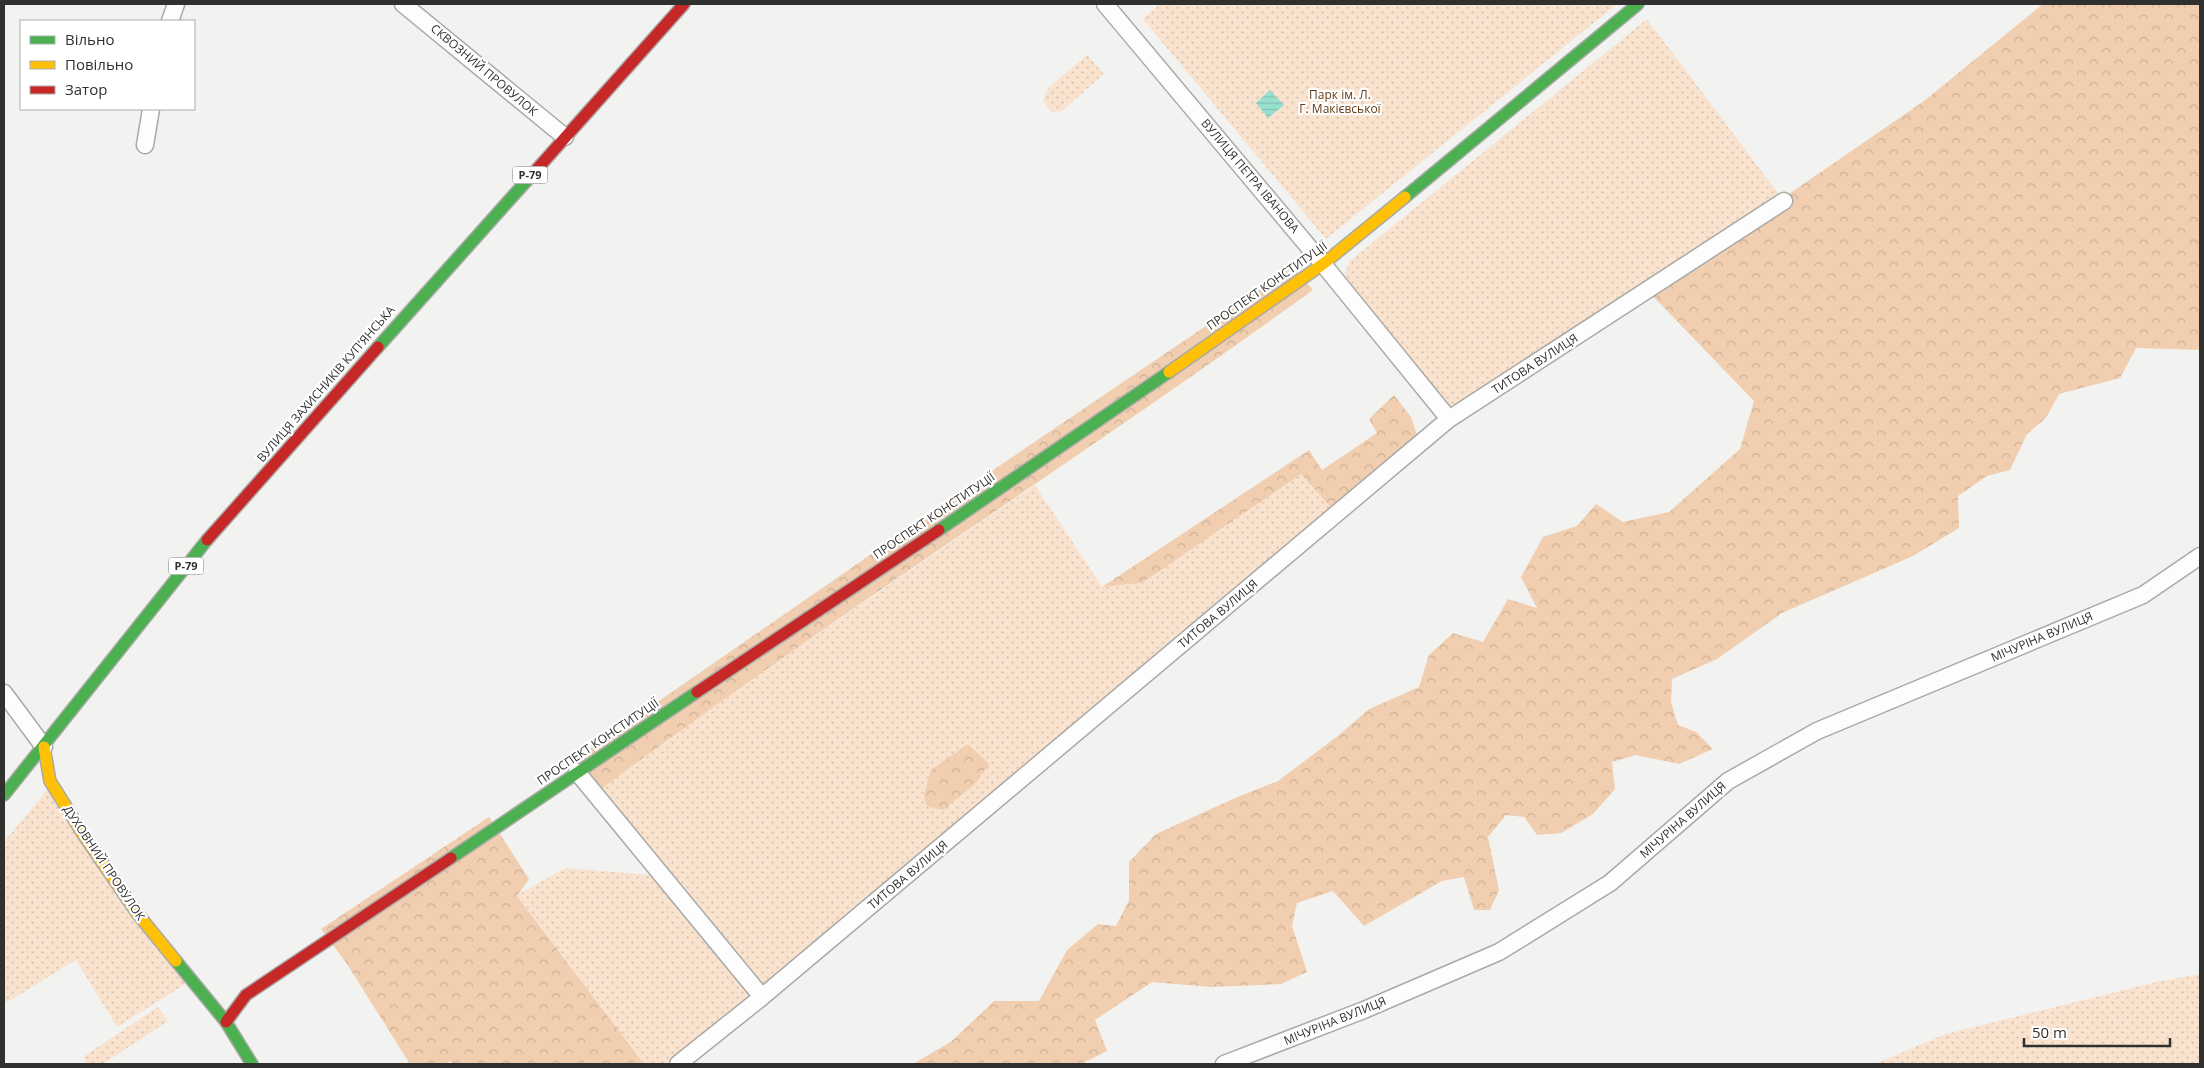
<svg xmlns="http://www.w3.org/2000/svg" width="2204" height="1068" font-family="'Open Sans',sans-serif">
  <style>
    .grass { fill: url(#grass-dots) }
    .forest { fill: url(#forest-crowns) }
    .water { fill: url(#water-rules) }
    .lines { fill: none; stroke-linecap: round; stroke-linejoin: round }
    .street-casing { stroke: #a9aaa8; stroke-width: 19 }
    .fast-casing { stroke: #a9aaa8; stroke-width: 14 }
    .slow-casing { stroke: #a9aaa8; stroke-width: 14 }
    .jam-casing { stroke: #a9aaa8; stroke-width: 14 }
    .street { stroke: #fdfdfd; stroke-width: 16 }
    .fast { stroke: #4caf50; stroke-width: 11 }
    .slow { stroke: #ffc107; stroke-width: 11 }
    .jam { stroke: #c62828; stroke-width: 11 }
    .labels { text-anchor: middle; stroke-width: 4.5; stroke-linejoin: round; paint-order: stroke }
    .shield { fill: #fff; stroke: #6e6f6d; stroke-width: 1 }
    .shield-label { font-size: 11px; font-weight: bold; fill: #30312f }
    .street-label { font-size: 12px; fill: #30312f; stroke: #fff }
    .park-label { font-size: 12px; fill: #643b11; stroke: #fff }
  </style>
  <defs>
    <pattern id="grass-dots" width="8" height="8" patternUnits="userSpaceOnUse" patternTransform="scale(1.25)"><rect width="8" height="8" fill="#f9e2ce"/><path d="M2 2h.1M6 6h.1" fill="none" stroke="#d6c2b1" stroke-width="1.8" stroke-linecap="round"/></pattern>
    <pattern id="forest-crowns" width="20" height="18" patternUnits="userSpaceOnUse" patternTransform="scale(1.25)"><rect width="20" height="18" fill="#f0ceaf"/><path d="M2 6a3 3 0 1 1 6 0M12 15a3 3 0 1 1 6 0" fill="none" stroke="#ceb197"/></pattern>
    <pattern id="water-rules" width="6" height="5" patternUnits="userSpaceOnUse" patternTransform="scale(1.25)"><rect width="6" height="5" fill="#98dfce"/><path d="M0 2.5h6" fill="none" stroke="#83c0b1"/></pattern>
  </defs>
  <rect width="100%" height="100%" fill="#f2f3f1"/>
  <!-- grass -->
  <path class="grass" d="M1160 4H1617L1326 239 1143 19Z
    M1647 19 1784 201 1472 404 1450 405 1358 296 1345 274 1350 261Z
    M1087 55 1104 74 1062 111 1052 112 1043 101 1048 88Z
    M1301 473 1337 514 678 1064H644L517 895 566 868 662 876 595 794 711 707 1035 485 1102 587 1142 583Z
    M52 784 192 980 117 1027 76 960 4 1004V842Z
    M2200 974V1064H1875L1946 1034 2156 982Z
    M158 1007 168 1021 103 1064H87L83 1057Z"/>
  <!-- forest -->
  <path class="forest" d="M2043 4H2200V350L2136 348 2120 378 2059 394 2046 418 2027 434 2010 470 1987 476 1958 496 1959 528 1913 556 1782 613 1717 659 1672 679 1671 702 1678 725 1696 732 1713 749 1679 764 1636 755 1612 762 1615 789 1593 814 1561 833 1537 835 1524 817 1506 815 1488 837 1499 890 1490 910H1474L1464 877 1442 881 1364 926 1333 891 1297 903 1292 926 1307 972 1281 984 1211 987 1152 982 1095 1020 1107 1051 1081 1064H913L952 1041 994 1001H1039L1067 950 1098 924 1116 926 1129 900V862L1156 834 1235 798 1278 781 1339 735 1369 709 1419 687 1429 655 1453 633 1483 642 1508 599 1537 608 1521 577 1543 537 1577 526 1596 504 1623 522 1669 512 1740 449 1754 401 1648 291 1924 101Z
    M1293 267 1313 290C1078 460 832 616 600 790L575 759 974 483Z
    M1394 395 1411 417 1420 444 1337 514 1301 474 1142 583 1102 587 1309 450 1322 470 1377 433 1369 419Z
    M968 744 989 764 975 784 943 810 927 806 924 796 931 770Z
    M489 817 529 879 517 896 644 1064H453L450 1061 446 1064H410L345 961 321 929Z"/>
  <!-- water -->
  <path class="water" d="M1270 90 1284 105 1268 118 1256 103Z"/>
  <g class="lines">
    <defs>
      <path id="street" d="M403 4 565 137
        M1105 4 1323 264 1449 419
        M170 21 176 4
        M145 145 151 109
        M4 693 44 747
        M577 772 762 997
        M678 1064 762 997 1449 419 1784 201
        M1224 1064 1364 1010 1499 952 1610 883 1728 781 1817 731 2143 595 2200 556"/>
      <path id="fast" d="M1405 197 1638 4
        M378 347 530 177
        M939 530 1169 372
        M4 795 207 540
        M451 858 697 692
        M176 961 226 1022 252 1064"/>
      <path id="slow" d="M1169 372 1323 264 1405 197
        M44 747 50 781 85 837 137 913 176 961"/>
      <path id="jam" d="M530 177 684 4
        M207 540 378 347
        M697 692 939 530
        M226 1022 246 995 451 858"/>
    </defs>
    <!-- street casing -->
    <use href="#street" class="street-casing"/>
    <!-- fast casing -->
    <use href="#fast" class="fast-casing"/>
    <!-- slow casing -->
    <use href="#slow" class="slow-casing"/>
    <!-- jam casing -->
    <use href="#jam" class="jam-casing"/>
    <!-- street -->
    <use href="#street" class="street"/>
    <!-- fast -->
    <use href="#fast" class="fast"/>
    <!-- slow -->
    <use href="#slow" class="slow"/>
    <!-- jam -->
    <use href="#jam" class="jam"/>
  </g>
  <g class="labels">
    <!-- shield labels -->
    <g class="shield">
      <rect x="512.5" y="166.5" width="35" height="17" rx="4"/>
      <rect x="168.5" y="557.5" width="35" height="17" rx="4"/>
    </g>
    <g class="shield-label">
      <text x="530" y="179">Р-79</text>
      <text x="186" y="570">Р-79</text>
    </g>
    <!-- street labels -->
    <g class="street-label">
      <text transform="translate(484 70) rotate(40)" y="4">СКВОЗНИЙ ПРОВУЛОК</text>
      <text transform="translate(1250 176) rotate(50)" y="4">ВУЛИЦЯ ПЕТРА ІВАНОВА</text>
      <text transform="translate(1267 286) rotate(-35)" y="4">ПРОСПЕКТ КОНСТИТУЦІЇ</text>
      <text transform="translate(1535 364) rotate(-33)" y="4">ТИТОВА ВУЛИЦЯ</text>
      <text transform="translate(326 384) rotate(-49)" y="4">ВУЛИЦЯ ЗАХИСНИКІВ КУП'ЯНСЬКА</text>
      <text transform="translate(934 516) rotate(-34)" y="4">ПРОСПЕКТ КОНСТИТУЦІЇ</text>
      <text transform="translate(1218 614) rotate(-40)" y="4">ТИТОВА ВУЛИЦЯ</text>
      <text transform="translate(2042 637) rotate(-23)" y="4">МІЧУРІНА ВУЛИЦЯ</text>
      <text transform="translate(598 742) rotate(-34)" y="4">ПРОСПЕКТ КОНСТИТУЦІЇ</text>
      <text transform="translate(1683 820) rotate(-41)" y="4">МІЧУРІНА ВУЛИЦЯ</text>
      <text transform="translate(104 863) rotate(56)" y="4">ДУХОВНИЙ ПРОВУЛОК</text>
      <text transform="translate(908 875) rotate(-40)" y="4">ТИТОВА ВУЛИЦЯ</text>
      <text transform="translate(1335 1021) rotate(-22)" y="4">МІЧУРІНА ВУЛИЦЯ</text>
    </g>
    <!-- park labels -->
    <g class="park-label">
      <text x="1340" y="99">Парк ім. Л.<tspan x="1340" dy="14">Г. Макієвської</tspan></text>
    </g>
  </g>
  <!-- border -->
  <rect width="2204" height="1068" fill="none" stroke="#30312f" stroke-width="10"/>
  <!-- legend -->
  <rect x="20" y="20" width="175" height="90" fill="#ffffff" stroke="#acadac"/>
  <rect x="30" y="36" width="25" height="8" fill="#4caf50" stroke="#acadac"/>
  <text x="65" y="45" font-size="15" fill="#30312f">Вільно</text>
  <rect x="30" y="61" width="25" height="8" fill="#ffc107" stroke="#acadac"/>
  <text x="65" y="70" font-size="15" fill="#30312f">Повільно</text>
  <rect x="30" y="86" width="25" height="8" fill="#c62828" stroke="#acadac"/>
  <text x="65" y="95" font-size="15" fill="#30312f">Затор</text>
  <!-- scale -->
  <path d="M2024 1038v8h146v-8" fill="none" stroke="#30312f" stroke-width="2.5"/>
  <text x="2032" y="1038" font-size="15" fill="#30312f" stroke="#ffffff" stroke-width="4" paint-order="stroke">50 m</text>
</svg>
